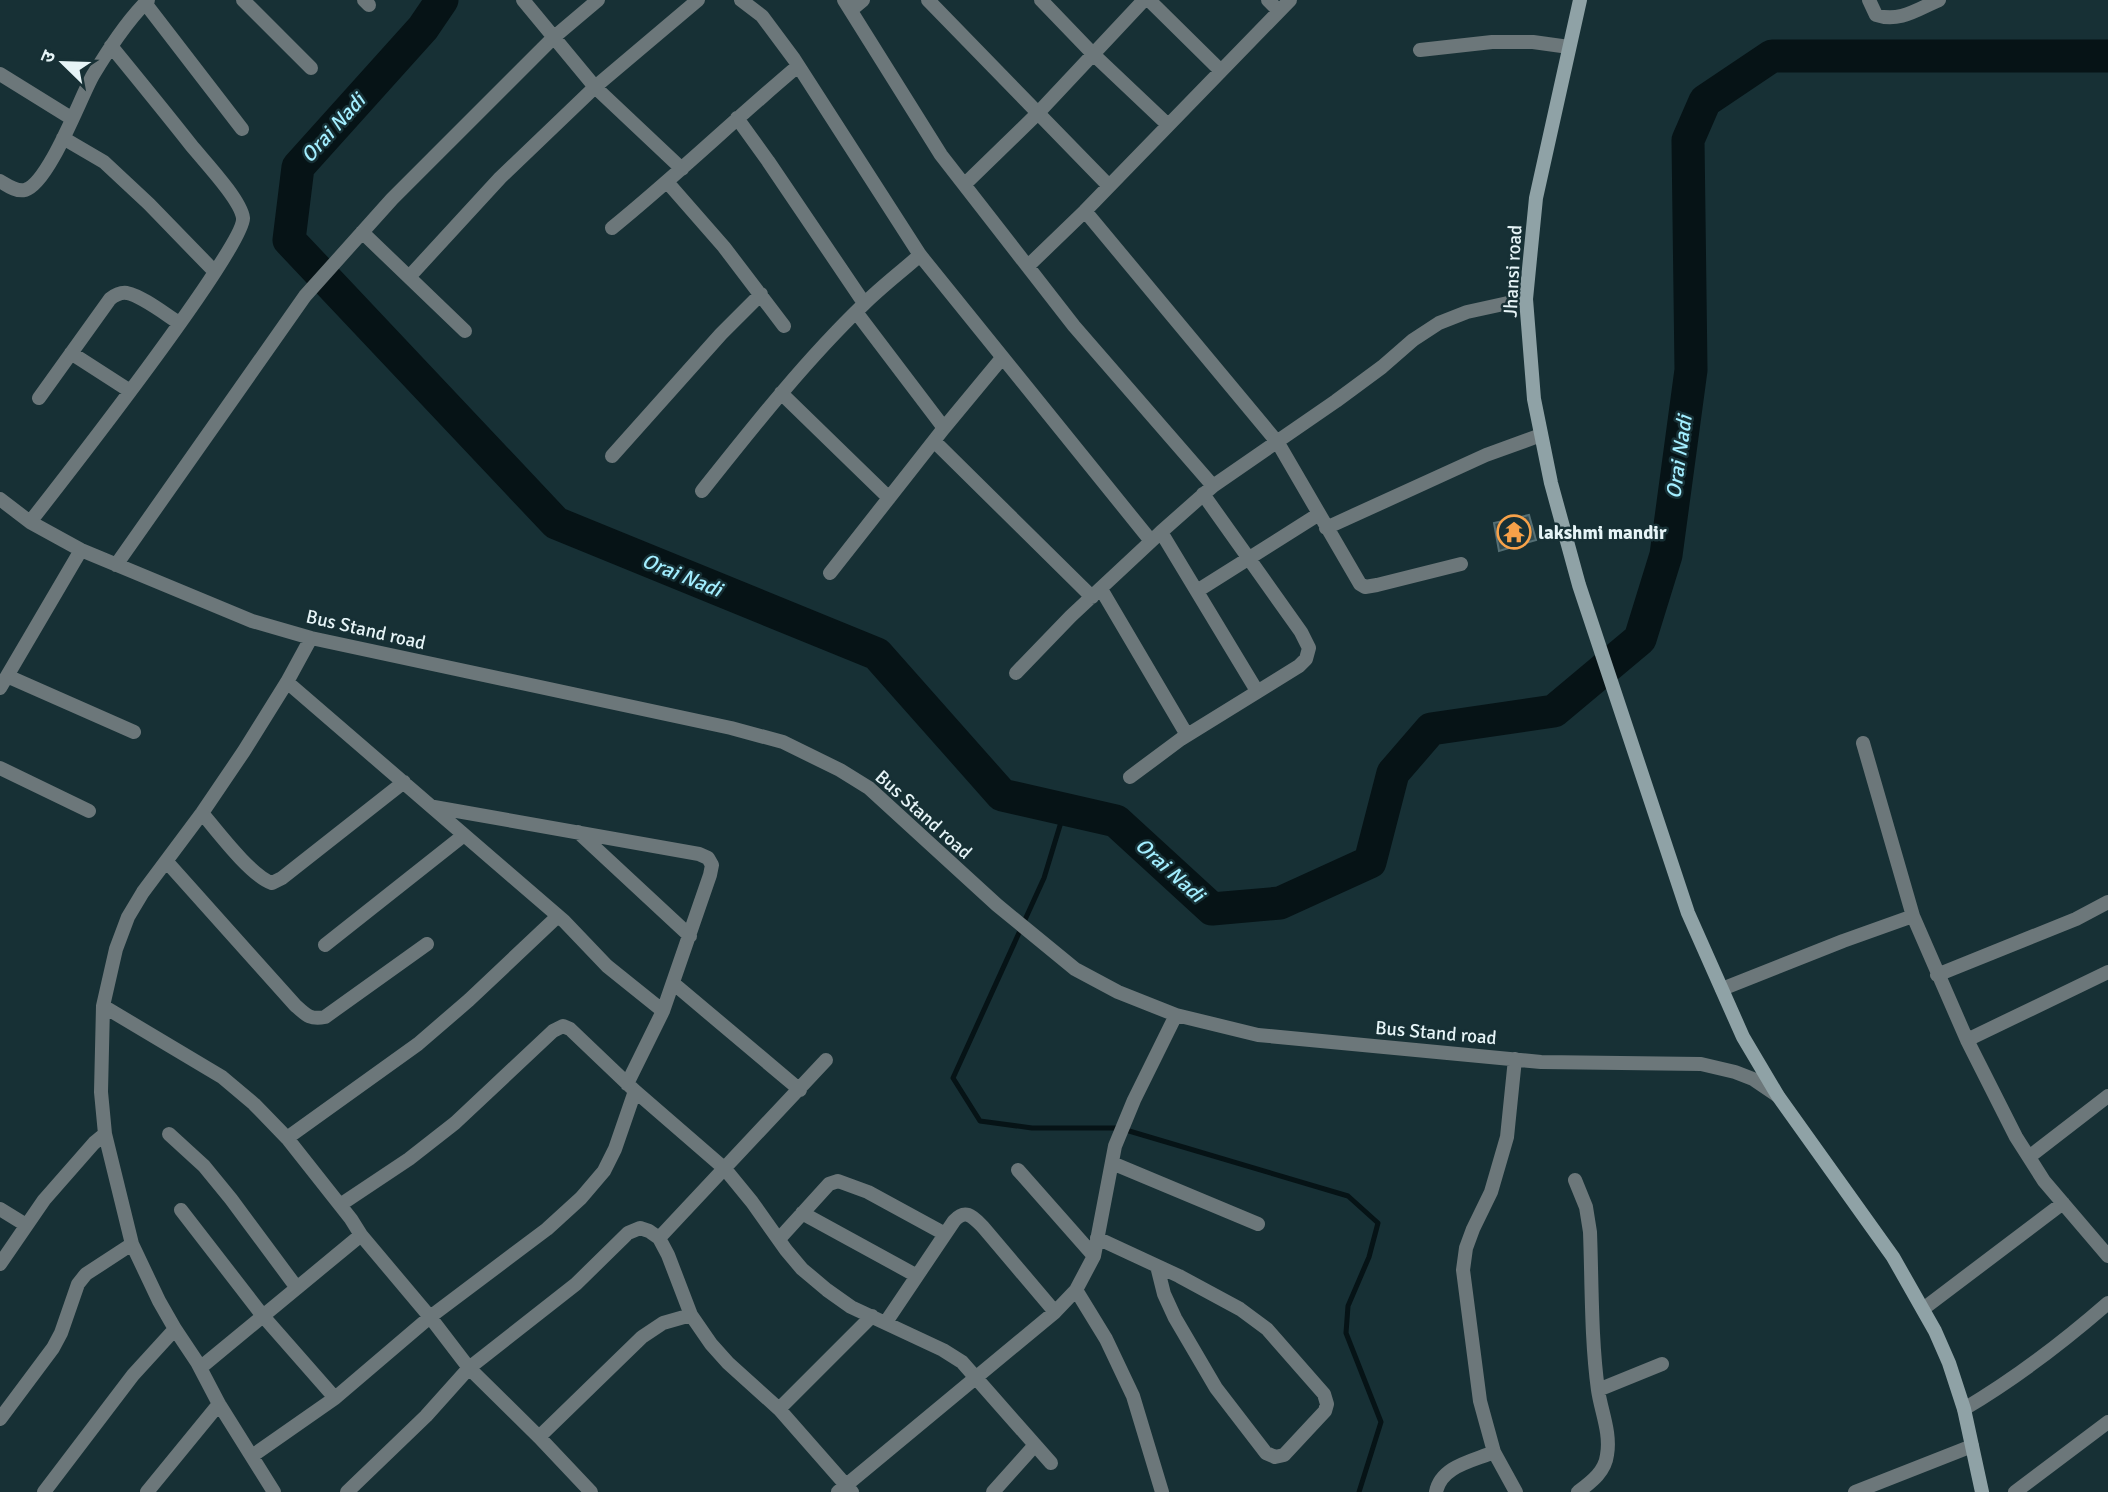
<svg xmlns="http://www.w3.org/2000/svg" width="2108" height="1492" font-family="Signika,'Noto Sans Devanagari',sans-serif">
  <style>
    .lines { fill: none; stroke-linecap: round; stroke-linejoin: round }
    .stream { stroke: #061316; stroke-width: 5 }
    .river { stroke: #061316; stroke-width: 33 }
    .building { fill: #314a50; stroke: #546e74; stroke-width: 2 }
    .street { stroke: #6c777a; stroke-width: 14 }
    .secondary { stroke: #8fa2a6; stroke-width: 14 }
    .labels { text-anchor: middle; stroke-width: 5; stroke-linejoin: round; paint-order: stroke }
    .street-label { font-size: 19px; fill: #e6f4f7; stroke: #173035 }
    .poi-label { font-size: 19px; font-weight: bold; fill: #e6f4f7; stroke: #173035; text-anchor: start }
    .water-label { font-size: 21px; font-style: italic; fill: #a3eeff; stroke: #173035 }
  </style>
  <rect width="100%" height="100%" fill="#173035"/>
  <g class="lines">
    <!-- stream -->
    <path class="stream" d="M1065 809 1044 878 953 1078 980 1121 1032 1128H1119L1348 1196 1378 1223 1369 1257 1348 1306 1346 1333 1381 1422 1359 1492"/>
    <!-- river -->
    <path class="river" d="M442 0 423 28 298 167 289 240 556 523 877 654 1002 795 1116 821 1212 909 1280 903 1370 862 1393 773 1431 729 1554 711 1640 639 1666 555 1691 370 1688 140 1705 101 1772 56H2108"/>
  </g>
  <!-- building -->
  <path class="building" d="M1529 515 1536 540 1499 551 1494 523Z"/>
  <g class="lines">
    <!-- street -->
    <path class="street" d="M243 0 311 68
      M364 0 369 5
      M523 0 595 87 682 169
      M741 0 762 16 794 59 920 255 1151 541
      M844 0 941 155 1074 326 1213 486
      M928 0 1109 186
      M1041 0 1093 54 1168 125
      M1149 0 1221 71
      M1268 0 1279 11
      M1869 0 1876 15C1899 23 1918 9 1939 0
      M145 3 242 129
      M851 10 863 0
      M1420 50 1492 42H1533L1569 47
      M0 74 71 118
      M737 118 768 161 864 303
      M63 138 104 162 149 204 214 271
      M0 181C7 185 16 192 25 190 49 183 80 98 93 75 109 49 126 22 148 0
      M668 183 724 247 784 326
      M965 184 1038 113 1144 0
      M1085 211 1278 443 1360 584 1365 587 1377 585 1461 564
      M612 228C676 176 735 119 798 66
      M362 232 465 331
      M1028 266 1085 211 1290 0
      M409 277 500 178 595 87 698 0
      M856 312 944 428
      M71 353 130 391
      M781 393 889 498
      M39 398 110 299C115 295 120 292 127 293 142 296 165 314 179 323
      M934 441 1092 597
      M612 456 721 334 761 294
      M702 491C753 427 804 362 863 305 881 287 901 272 920 255
      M0 499 30 522 81 550 252 621 311 638 731 728 783 742 840 770 869 788 997 905 1075 969 1118 992 1176 1015 1258 1035 1541 1062 1701 1064 1735 1072 1753 1079 1778 1096
      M30 522C59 485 246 246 243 218 241 200 204 161 191 145 165 112 138 79 111 46
      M1326 528 1486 455 1541 435
      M1161 532 1257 691
      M116 565 305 296 392 199 553 38 598 0
      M830 573 944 428 1002 358
      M1101 589 1187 735
      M1197 591 1319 514
      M1016 673 1071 616 1161 532 1213 486 1336 401 1382 367 1413 340 1439 323 1467 312 1526 299
      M7 676 134 732
      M287 682 564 921 607 966 663 1011
      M0 688 81 550
      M1863 743 1913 916 1967 1040 2016 1137 2044 1181 2108 1256
      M0 768 89 811
      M1130 777 1181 739 1299 666 1306 659 1309 648 1301 632 1203 494
      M434 807 699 854 708 858 712 865 710 875 663 1011 627 1084
      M202 813C218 832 251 876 272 883L282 878 404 782
      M578 832 690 936
      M167 862 295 1005C306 1015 310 1020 325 1017L427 944
      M325 945 464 835
      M1937 975 2076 919 2108 902
      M673 983 800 1090
      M1722 989 1843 941 1913 916
      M103 1006 222 1077 254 1104 287 1138 351 1219 361 1235 430 1317 469 1368 539 1437 591 1492
      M1967 1040 2108 972
      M1515 1059 1507 1137 1491 1192 1473 1229 1466 1248 1463 1270 1480 1401 1494 1452 1516 1492
      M169 1134 204 1166 231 1199 297 1288
      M287 1138 418 1044 469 1000 558 916
      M2029 1157 2108 1096
      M1112 1163 1258 1224
      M1018 1170 1094 1256
      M1575 1180 1586 1207 1590 1232C1592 1285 1591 1339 1598 1390 1601 1411 1611 1433 1607 1455 1605 1472 1591 1482 1578 1492
      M340 1205 409 1159 455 1123 553 1031 563 1026 570 1029 635 1091 725 1169 752 1202 786 1250 802 1269 827 1290 851 1307 943 1350 962 1362 1051 1463
      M0 1209 26 1225
      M181 1210 263 1316 335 1398
      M802 1213 917 1276
      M659 1238 826 1060
      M1097 1238 1179 1276 1240 1309 1267 1329 1324 1394 1327 1404 1325 1411 1284 1455 1275 1457 1266 1453 1216 1388 1175 1318 1164 1294 1157 1266
      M779 1239 829 1184 838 1181 868 1192 945 1234
      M0 1264 44 1200 94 1143 105 1134
      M1076 1290 1106 1339 1133 1396 1162 1492
      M1923 1309 2063 1203
      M886 1322 954 1221C966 1208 973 1217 983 1227L1055 1312
      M200 1368 361 1235
      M1598 1390 1662 1364
      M779 1409 872 1316
      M1964 1409C2018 1377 2061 1344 2108 1303
      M0 1419 53 1348 61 1333 78 1284 86 1274 132 1244
      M539 1437 642 1337 663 1323 691 1315
      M252 1456 335 1398 430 1317 547 1229 581 1198 604 1171 615 1149 635 1091
      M44 1492 133 1375 175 1329
      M147 1492 219 1404
      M274 1492 219 1404 197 1362 175 1329 159 1301 132 1244 105 1134 101 1092 103 1006 116 949 128 917 143 892 202 813 244 751 287 682 311 638
      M347 1492 426 1416 469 1368 576 1284 628 1233 640 1228 649 1231 659 1238 668 1255 691 1315 711 1344 728 1363 779 1409 852 1492
      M838 1492 1055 1312 1076 1290 1094 1256 1115 1146 1134 1100 1176 1015
      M993 1492 1035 1445
      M1436 1492C1441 1466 1473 1461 1494 1452
      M1855 1492 1972 1446
      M2015 1492 2108 1422"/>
    <!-- secondary -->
    <path class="secondary" d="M1580 0 1536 198 1526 299 1534 399 1551 483 1579 585 1688 913 1743 1037 1778 1096 1893 1257 1935 1331 1949 1363 1964 1409 1982 1492"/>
  </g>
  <!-- icons -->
  <defs>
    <symbol id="temple-ring" viewBox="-11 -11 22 22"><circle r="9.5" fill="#173035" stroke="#f7a149" stroke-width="1.5"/><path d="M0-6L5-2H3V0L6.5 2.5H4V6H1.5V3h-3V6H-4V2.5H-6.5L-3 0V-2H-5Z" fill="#f7a149"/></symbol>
  </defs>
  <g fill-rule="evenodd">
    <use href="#temple-ring" x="1495" y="513" width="38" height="38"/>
  </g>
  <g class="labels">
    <!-- street labels -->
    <g class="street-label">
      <text transform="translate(1512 271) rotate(-87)" y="7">Jhansi road</text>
      <text transform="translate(366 629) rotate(13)" y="7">Bus Stand road</text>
      <text transform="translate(924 814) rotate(42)" y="7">Bus Stand road</text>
      <text transform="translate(1436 1032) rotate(5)" y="7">Bus Stand road</text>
    </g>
    <!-- poi labels -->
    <g class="poi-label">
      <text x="1538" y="539">lakshmi mandir</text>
    </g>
    <!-- water labels -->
    <g class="water-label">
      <text transform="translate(333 128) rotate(-48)" y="7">Orai Nadi</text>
      <text transform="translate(1679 457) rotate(-82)" y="7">Orai Nadi</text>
      <text transform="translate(682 575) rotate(22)" y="7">Orai Nadi</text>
      <text transform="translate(1170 870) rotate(42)" y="7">Orai Nadi</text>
    </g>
  </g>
  <!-- north arrow -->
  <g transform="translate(63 63) rotate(293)" stroke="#173035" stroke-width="5" paint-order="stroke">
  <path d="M0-5L12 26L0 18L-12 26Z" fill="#e6f4f7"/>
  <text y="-10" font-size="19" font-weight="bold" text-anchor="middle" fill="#e6f4f7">उ</text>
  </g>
</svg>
